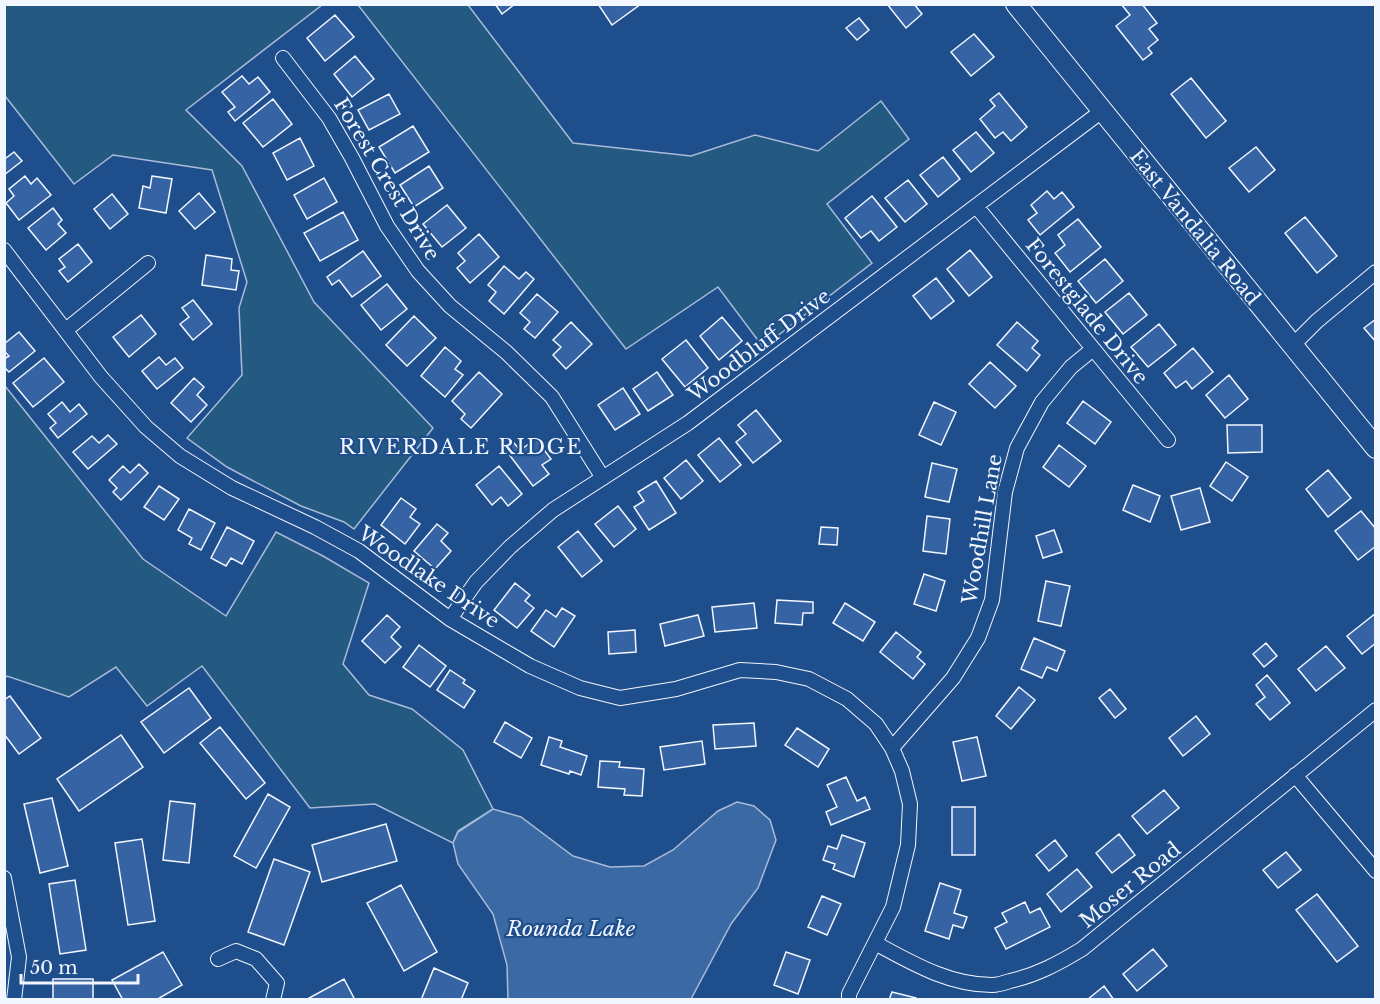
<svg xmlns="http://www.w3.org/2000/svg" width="1380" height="1004" font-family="'Libre Baskerville',serif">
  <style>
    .green { fill: #245a82; stroke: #a8bbd7; stroke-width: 1.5 }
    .water { fill: #3b69a3; stroke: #a8bbd7; stroke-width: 1.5 }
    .building { fill: #3563a3; stroke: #f2f6ff; stroke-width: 1.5 }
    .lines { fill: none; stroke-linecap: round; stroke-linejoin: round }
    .street-casing { stroke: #f2f6ff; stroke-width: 16 }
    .secondary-casing { stroke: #f2f6ff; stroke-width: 22 }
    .street { stroke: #1f4e8c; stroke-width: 14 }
    .secondary { stroke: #1f4e8c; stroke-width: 20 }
    .labels { text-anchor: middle; stroke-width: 4.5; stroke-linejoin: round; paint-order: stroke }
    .street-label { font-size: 20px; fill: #f2f6ff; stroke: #1f4e8c }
    .neighbourhood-label { font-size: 21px; letter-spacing: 1.5px; fill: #f2f6ff; stroke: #1f4e8c }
    .water-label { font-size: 21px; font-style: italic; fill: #f2f6ff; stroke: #1f4e8c }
  </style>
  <rect width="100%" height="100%" fill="#1f4e8c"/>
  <!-- green -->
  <path class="green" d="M5 4 322 5 186 110 242 166 314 302 433 428 354 529 344 522 301 506 227 467 187 438 242 375 239 308 247 282 212 170 113 155 74 184 5 96Z
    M358 5H468L573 143 691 156 755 135 818 151 881 101 909 139 827 204 872 263 763 347 718 287 626 349Z
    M5 386 143 559 226 616 276 532 323 556 369 583 343 664 369 695 412 709 463 750 493 809 458 831 453 843 375 804 310 808 202 666 147 706 116 667 69 697 7 676 5 678Z"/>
  <!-- water -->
  <path class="water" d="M737 802 754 806 770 820 776 840 758 888 731 924 691 999H508L507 965 493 914 458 864 453 843 458 832 493 809 521 817 573 856 610 867 644 866 673 850 718 811Z"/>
  <!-- building -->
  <path class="building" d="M495 4H515L502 14Z
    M598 4H641L612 25Z
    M887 4H914L922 14 906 28Z
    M1121 4H1142L1157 23 1149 29 1158 40 1148 48 1152 53 1143 60 1116 26 1130 15Z
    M335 15 354 37 325 61 307 38Z
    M859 18 869 30 857 40 846 28Z
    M974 34 994 57 971 76 951 52Z
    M355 56 374 79 352 97 334 74Z
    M242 76 249 84 258 77 270 92 235 121 228 112 235 107 222 92Z
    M1191 78 1226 121 1206 138 1171 94Z
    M999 93 1027 127 1011 141 1003 132 995 138 980 119 995 106 990 100Z
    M389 94 400 114 369 130 358 110Z
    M273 99 292 124 263 147 243 123Z
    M413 126 429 152 395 173 379 147Z
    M976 132 994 153 971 172 953 150Z
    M300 138 314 166 287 180 273 153Z
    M1256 147 1275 170 1249 192 1229 168Z
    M14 152 22 161 4 175V156L6 158Z
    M943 157 960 179 938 197 920 175Z
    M429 166 443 188 414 207 400 185Z
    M25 176 31 184 37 178 51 195 19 220 6 203 14 196 9 189Z
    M152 176 172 179 166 213 139 208 143 186 150 188Z
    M324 178 337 202 307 219 294 195Z
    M908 180 927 204 905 222 885 198Z
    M1047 191 1054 199 1062 192 1074 207 1040 235 1028 220 1037 213 1031 205Z
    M199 193 215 212 195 229 179 211Z
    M112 194 128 214 110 229 94 209Z
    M872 196 897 227 879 241 871 231 861 238 845 218Z
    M447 205 466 228 442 247 423 224Z
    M53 208 62 220 58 224 66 233 46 250 28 228Z
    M343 212 358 240 320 261 304 233Z
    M1305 217 1337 256 1317 273 1285 233Z
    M1078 219 1101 247 1070 272 1055 253 1065 245 1058 235Z
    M479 234 499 257 470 283 457 268 465 261 458 253Z
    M78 244 92 262 68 282 59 271 65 267 59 259Z
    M970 250 992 277 969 296 947 269Z
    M363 251 381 276 352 297 339 280 332 285 327 277Z
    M206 255 232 259 231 270 239 271 236 290 202 285Z
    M1105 259 1123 281 1096 303 1078 281Z
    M504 266 519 279 526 272 534 279 504 314 489 301 496 292 488 285Z
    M936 278 954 301 931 319 913 296Z
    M387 284 407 309 381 330 361 305Z
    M1129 293 1147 315 1123 334 1105 312Z
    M537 294 558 312 535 338 524 329 530 322 520 313Z
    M193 300 212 324 193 340 180 324 189 317 182 308Z
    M141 315 156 334 129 357 113 337Z
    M414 316 436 338 407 366 386 345Z
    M722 317 742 341 719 360 700 336Z
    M1376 319V342L1364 328Z
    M571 322 592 344 566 369 553 355 561 347 553 340Z
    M1017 322 1038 341 1032 348 1040 355 1027 371 997 345Z
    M1159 324 1176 345 1148 367 1131 347Z
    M19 332 35 351 9 372 4 367V359L9 356 4 351V344Z
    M686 340 708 368 685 387 662 359Z
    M445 347 461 361 455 369 463 375 445 397 421 376Z
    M1193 348 1213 372 1192 389 1186 381 1176 388 1164 373Z
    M159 357 166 365 175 358 183 368 157 389 142 371Z
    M44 358 64 382 33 407 13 383Z
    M990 362 1016 386 995 408 969 384Z
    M479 372 502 394 471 428 461 419 465 414 452 401Z
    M657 372 673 395 648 411 633 389Z
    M1229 375 1248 399 1225 418 1206 395Z
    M194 378 204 387 197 395 207 405 191 422 171 403Z
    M623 388 640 414 615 430 598 405Z
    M1083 401 1111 422 1095 444 1067 423Z
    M62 402 70 412 79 404 87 414 58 438 50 428 56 423 48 414Z
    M934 402 956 412 941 445 919 435Z
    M756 410 781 441 753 463 736 442 746 434 738 425Z
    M1227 425H1262V452L1228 453Z
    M108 435 117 444 88 469 73 452 92 436 99 443Z
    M719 438 741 465 720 482 698 455Z
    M536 439 551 459 542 465 549 474 533 486 505 449 514 443 520 450Z
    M1059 445 1086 466 1069 487 1043 467Z
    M686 460 703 481 681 499 664 478Z
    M1226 462 1248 477 1232 501 1210 486Z
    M932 463 957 469 949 502 925 497Z
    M139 464 148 473 121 500 113 492 117 488 109 480 123 466 130 473Z
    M499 466 522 494 508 506 501 497 492 505 476 485Z
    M1328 470 1351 498 1328 517 1306 489Z
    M656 481 676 513 649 530 634 507 644 501 638 492Z
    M1133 485 1160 496 1150 522 1123 510Z
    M159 486 179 499 164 520 144 507Z
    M1200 488 1210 522 1181 530 1171 496Z
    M401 498 416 509 410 517 420 524 405 544 381 525Z
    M618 506 636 529 614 547 595 524Z
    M189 509 215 523 201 550 189 544 192 538 178 530Z
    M1361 511 1376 529V546L1358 560 1335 531Z
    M927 516 950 519 946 554 923 551Z
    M437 524 448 533 441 541 451 551 435 569 414 551Z
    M227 527 254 541 242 564 231 558 226 566 211 558Z
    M821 527 838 528 837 545 819 544Z
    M1054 530 1062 552 1043 558 1036 536Z
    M578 531 602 561 582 577 558 547Z
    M924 574 945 581 936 611 914 604Z
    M1046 581 1070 586 1061 626 1038 621Z
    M515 583 530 595 525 601 534 608 517 628 494 610Z
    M777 600 813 602V613H803L802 625 775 623Z
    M754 603 757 628 715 632 712 607Z
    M845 603 875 622 863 641 833 623Z
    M562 608 575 616 554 647 531 631 546 610 556 617Z
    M1376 613V643L1362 654 1347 636Z
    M387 615 400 627 391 637 401 647 385 663 362 641Z
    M698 615 704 636 665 646 660 624Z
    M635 630 636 652 609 654 608 632Z
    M896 632 921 652 917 657 925 664 913 679 880 652Z
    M1034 638 1065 651 1057 671 1047 667 1042 678 1021 669Z
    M1266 643 1277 656 1264 667 1253 654Z
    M419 645 446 666 430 687 403 667Z
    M1326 646 1345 668 1316 691 1298 669Z
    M450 670 465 680 463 683 475 691 464 708 437 690Z
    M1267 675 1290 703 1270 720 1256 704 1265 697 1256 685Z
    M1019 687 1035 700 1011 729 996 716Z
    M189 688 211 718 164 753 141 722Z
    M1110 689 1126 709 1115 718 1099 698Z
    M10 696 41 738 19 754 4 734V700Z
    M1196 716 1210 734 1183 756 1169 738Z
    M505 722 532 738 521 758 494 742Z
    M754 723 756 746 715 749 713 725Z
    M220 727 265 783 246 799 200 743Z
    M797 728 829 749 818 767 785 745Z
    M121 735 143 767 79 811 57 779Z
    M549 737 562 741 560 747 587 756 581 775 570 771 569 774 541 765Z
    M977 737 986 776 962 781 953 742Z
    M702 741 705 764 664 770 660 747Z
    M600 761 620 762 619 767 644 769 642 796 624 795 625 789 598 787Z
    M846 777 857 801 865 797 870 809 831 825 826 812 837 807 827 785Z
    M1164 790 1179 808 1147 834 1132 816Z
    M268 794 290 807 256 868 234 856Z
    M52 798 68 866 40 873 24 804Z
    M170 801 195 804 189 863 163 860Z
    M952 807H975V855H952Z
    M386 824 397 861 322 882 312 845Z
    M1119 834 1135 855 1112 873 1096 853Z
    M842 835 865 843 854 877 833 869 835 864 823 860 828 846 837 849Z
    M142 839 155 921 128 925 115 843Z
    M1055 840 1067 856 1049 871 1036 855Z
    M1286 852 1301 870 1278 888 1263 870Z
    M274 859 310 872 284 945 248 932Z
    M1077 869 1092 887 1061 912 1047 894Z
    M75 880 86 950 60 954 49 884Z
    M940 883 961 890 954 913 967 917 963 928 953 925 949 939 925 931Z
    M401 885 437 952 404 971 367 903Z
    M1317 894 1358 946 1337 962 1296 910Z
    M822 896 841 904 827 935 808 927Z
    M1025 902 1030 913 1040 908 1050 927 1006 949 995 928 1007 922 1002 913Z
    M1153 949 1167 966 1137 991 1123 974Z
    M163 952 182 985 156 1000H123L112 980Z
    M786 952 810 960 798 994 774 985Z
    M434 968 468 983 461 1000H421Z
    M53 979H93V1000H53Z
    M344 979 355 1000H310L309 998Z
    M1104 986 1114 1000H1087Z
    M892 992 916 998 915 1000H889Z"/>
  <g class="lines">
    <defs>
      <path id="street" d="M283 58 329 118 352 158 387 226 418 271 450 306 506 352 552 397 603 478
        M976 206 1168 440
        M4 250 101 377 146 427 180 456 232 488 315 527 359 551 450 619 530 666 580 688 620 698 676 689 740 670 776 672 809 679 847 699 876 724 892 748 902 771 910 804 908 845 893 907 849 994V1000
        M66 330 148 263
        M1292 346 1317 321 1376 272
        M450 619 476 582 510 547 553 510 688 423 1102 111
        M892 748 953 678 978 638 992 600 1005 492 1017 448 1042 402 1071 367 1093 349
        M1295 775 1376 871
        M4 878 19 957 14 1000
        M875 943C912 963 949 985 992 985 998 985 1004 983 1010 981 1037 975 1059 963 1082 949L1376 710
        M218 959 236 951 256 959 277 983 273 1000"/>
      <path id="secondary" d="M1016 4 1376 448"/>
    </defs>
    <!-- street casing -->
    <use href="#street" class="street-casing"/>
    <!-- secondary casing -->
    <use href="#secondary" class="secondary-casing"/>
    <!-- street -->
    <use href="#street" class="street"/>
    <!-- secondary -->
    <use href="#secondary" class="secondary"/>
  </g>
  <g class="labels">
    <!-- street labels -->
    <g class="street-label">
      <text transform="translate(387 179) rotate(59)" y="7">Forest Crest Drive</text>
      <text transform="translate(1195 227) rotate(51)" y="7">East Vandalia Road</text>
      <text transform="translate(1087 311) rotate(51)" y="7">Forestglade Drive</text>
      <text transform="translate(759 345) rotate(-37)" y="7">Woodbluff Drive</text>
      <text transform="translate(982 529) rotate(-80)" y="7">Woodhill Lane</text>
      <text transform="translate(429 577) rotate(34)" y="7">Woodlake Drive</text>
      <text transform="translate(1130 885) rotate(-39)" y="7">Moser Road</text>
    </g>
    <!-- neighbourhood labels -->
    <g class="neighbourhood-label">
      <text x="461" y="454">RIVERDALE RIDGE</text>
    </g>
    <!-- water labels -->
    <g class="water-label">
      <text x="571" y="936">Rounda Lake</text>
    </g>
  </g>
  <!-- border -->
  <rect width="1380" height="1004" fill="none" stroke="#f2f6ff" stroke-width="12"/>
  <!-- scale -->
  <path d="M21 974v9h117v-9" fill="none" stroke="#f2f6ff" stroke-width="3"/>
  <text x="30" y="974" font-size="18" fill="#f2f6ff" stroke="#1f4e8c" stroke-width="4.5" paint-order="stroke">50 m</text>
</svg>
